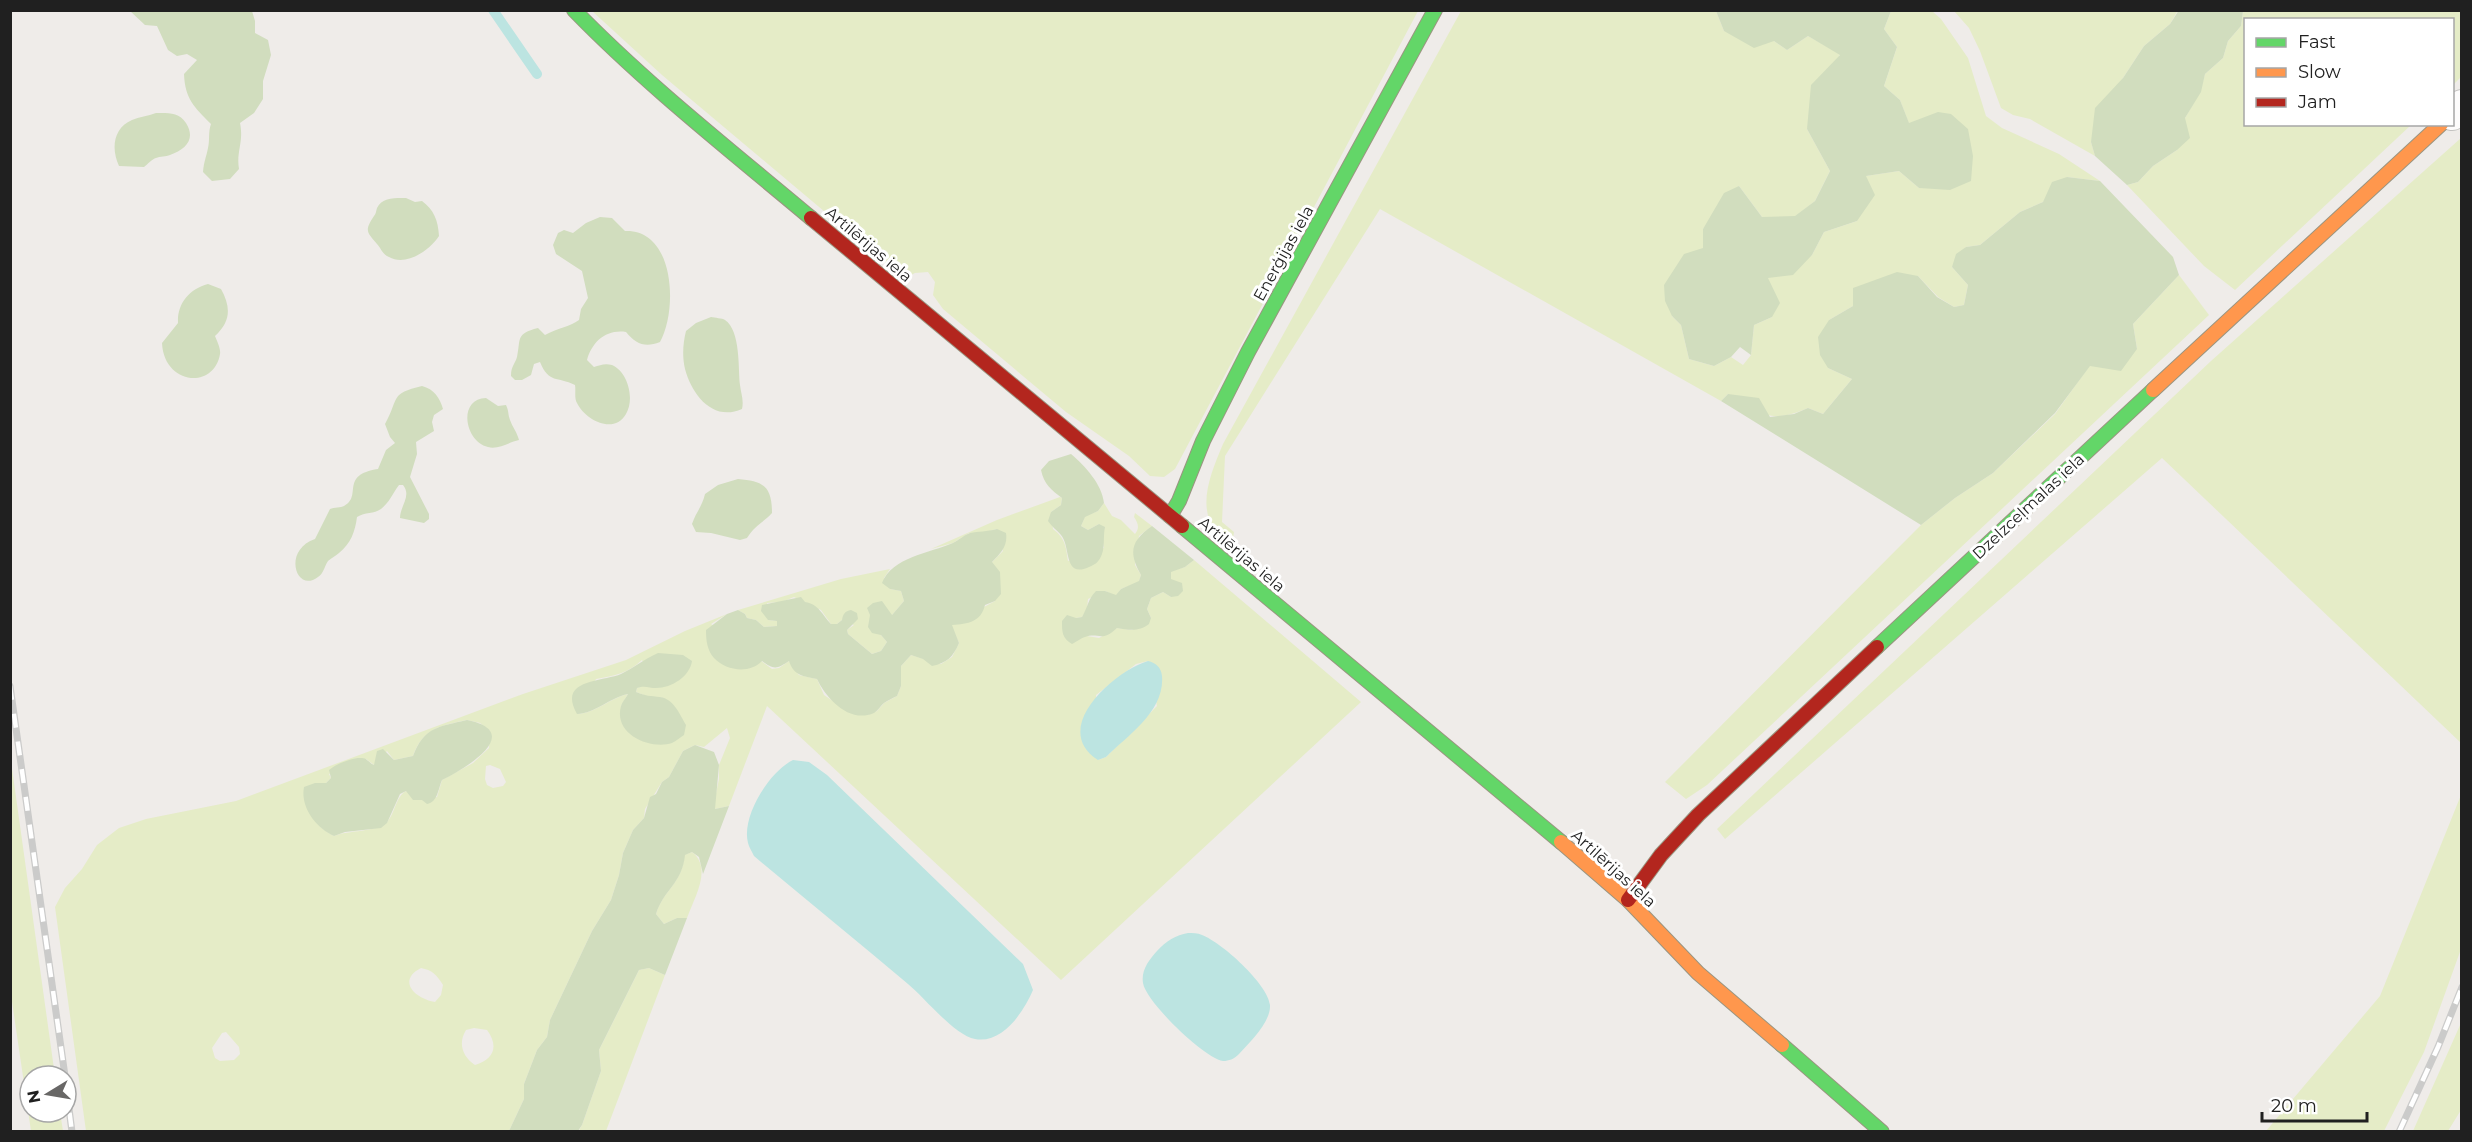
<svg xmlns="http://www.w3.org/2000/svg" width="2472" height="1142" font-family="Montserrat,sans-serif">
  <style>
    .grass { fill: #e5ecc7; fill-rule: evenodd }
    .forest { fill: #d1ddbe }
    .water { fill: #bce4e1 }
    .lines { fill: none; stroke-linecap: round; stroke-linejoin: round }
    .stream { stroke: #bce4e1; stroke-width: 10 }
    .street-casing { stroke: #c4c3c1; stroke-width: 34 }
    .fast-casing { stroke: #9a9580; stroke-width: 16 }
    .slow-casing { stroke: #9a9580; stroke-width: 16 }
    .jam-casing { stroke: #9a9580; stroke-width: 16 }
    .street { stroke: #fdfcfc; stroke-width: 32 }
    .fast { stroke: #63d668; stroke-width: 14 }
    .slow { stroke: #ff974d; stroke-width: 14 }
    .jam { stroke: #b3261e; stroke-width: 14 }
    .rail-casing { stroke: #cbcbca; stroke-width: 7 }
    .rail { stroke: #fff; stroke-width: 4.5; stroke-dasharray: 14; stroke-linecap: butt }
    .labels { text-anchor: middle; stroke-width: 6; stroke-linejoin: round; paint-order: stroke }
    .street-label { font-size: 16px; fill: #202020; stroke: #fff }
  </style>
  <rect width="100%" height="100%" fill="#efece9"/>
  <!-- grass -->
  <path class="grass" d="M2173 10 2177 12 2170 24 2144 46 2123 78 2091 142 2095 156 2030 119 2013 115 2001 108 1980 51 1969 28 1954 11Z
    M592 11H1418L1175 469 1164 477 1150 476 1129 456 1066 412 943 309 933 295 935 282 928 272 915 273 909 276 900 275 662 75Z
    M1461 11H1716L1724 31 1774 41 1787 50 1808 36 1840 54 1807 129 1830 171 1815 201 1795 217H1762L1739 186 1703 229V248L1672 316 1681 325 1689 359 1714 366 1731 357 1743 365 1751 355 1754 325 1772 317 1768 278 1812 255 1824 232 1857 221 1866 176 1899 171 1919 188 1909 124 1900 100 1884 86 1897 47 1884 29 1891 11H1932L1941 19 1968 58 1986 116 2002 128 2059 154 2100 181 2067 177 2043 202 2020 212 1980 245 1966 247 1952 267 1968 285 1964 305 1954 307 1938 297 1918 276 1853 306 1829 320 1828 368 1852 379 1823 414 1808 408C1769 425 1762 413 1728 394L1721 401 1380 209 1225 456 1222 522 1234 532 1232 545C1191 520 1208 480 1223 444Z
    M2243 11H2461V77L2453 85 2452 20H2246V124L2411 125 2235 290 2204 266 2127 185 2138 182 2153 166 2177 150 2185 118 2200 92 2205 74 2223 58 2228 41 2241 26Z
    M2461 138V743L2162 458 1725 839 1717 829 2211 361Z
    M2179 275 2209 315 1707 785 1686 799 1665 782 1921 525 1955 498 1993 473 2055 414 2090 365 2137 349 2133 324Z
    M1060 497 1062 498 1061 505 1051 512 1053 529C1065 538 1066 546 1068 561L1104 548 1099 524 1088 530 1081 526 1085 516 1098 511 1104 503 1112 516 1121 520 1135 534C1140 528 1138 523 1134 517L1135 513 1152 526 1139 536 1135 565 1141 575 1139 582 1121 589 1116 596 1105 591 1088 599 1087 609 1082 617 1076 618 1087 636 1099 638 1117 628 1132 630 1151 618 1147 609 1151 598 1163 592 1171 597V571L1185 567 1194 560 1361 702 1061 980 767 706 729 806 715 809 714 803 719 779V765L730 738 727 728 704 747 695 745 683 751 669 777 662 782 645 809 644 818 633 830 623 853 619 875 611 900 592 931 550 1020 547 1037 537 1050 524 1084V1099L509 1131H86L55 907 65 888 82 869 97 845 119 828 146 819 236 801 523 694 626 660 685 631 727 614 711 624 772 669 779 668 789 661 799 675 817 679 824 695 851 713 867 715 877 711 884 703 897 696 901 686V666L911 655 941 664 952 657 959 643 951 625 995 601 992 562 1003 551 997 529 983 533H969L953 543 931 549 997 520ZM642 660 657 688 645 685 637 688 636 692 649 697H663L621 706 628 694C610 698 596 713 577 714L596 679C615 676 628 673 642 660ZM1148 661 1157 706 1106 757 1098 760 1096 695 1136 664ZM467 720 480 723 490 731 489 748 473 763 442 780 437 797 422 800 406 791C395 797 395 815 386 823 376 832 349 830 334 836 306 820 313 811 315 783H326L331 778 329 774 366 759 374 765 387 751 394 760 413 756C423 728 440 726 467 720ZM490 765 500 769 506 782 503 786 493 788 487 785 485 779 486 766ZM421 968C432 970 437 975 443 985L441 995 435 1002C416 999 396 981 421 968ZM474 1028 487 1030C499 1046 494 1060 475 1065 462 1056 458 1043 466 1030ZM226 1032 239 1047 240 1054 234 1060 220 1061 215 1058 212 1048 222 1033Z
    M890 569 884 578 890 589 901 591 904 601 892 615 881 635 887 642 881 651 872 654 848 634 847 630 854 625 842 620 837 624H831L821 610 794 597 782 602 767 603 768 620 777 621V626L764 627 756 620 747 618 745 614 738 610 841 579Z
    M10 754 55 1076H30V1112H60L63 1131H31L10 988Z
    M2461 795V949L2424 1052 2384 1131H2266L2380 996Z
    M692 852C713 868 694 898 687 918H677L664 924 656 914C663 890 683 883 684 855Z
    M649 968 665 975 606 1131 578 1132 582 1125 601 1071 599 1050 639 970Z
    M2461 1023V1110L2448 1131H2413Z"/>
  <!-- forest -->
  <path class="forest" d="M2179 10 2243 11 2241 26 2228 41 2223 58 2205 74 2201 92 2185 118 2190 138 2177 150 2153 166 2138 182 2127 185 2095 156 2091 142 2095 108 2123 78 2144 46 2170 24Z
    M130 11H252L255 21V33L268 40 271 55 263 81V99L254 113 240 123C244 142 236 152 239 169L230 179 212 181 203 172C204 161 206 158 208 148 210 140 208 132 211 124 194 107 185 99 184 74L197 60 187 54 177 56 168 50 157 26 145 25Z
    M1716 11H1891L1884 29 1897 47 1884 86 1900 100 1909 123 1938 112 1951 114 1968 129 1973 156 1971 181 1950 190 1919 188 1899 171 1866 176 1875 195 1857 221 1824 232 1812 255 1793 275 1768 278 1780 303 1772 317 1754 325 1751 355 1740 347 1731 357 1714 366 1689 359 1681 325 1672 316 1665 301 1664 285 1684 254 1703 248V229L1724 193 1739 186 1762 217 1795 216 1815 201 1830 171 1807 129 1811 85 1840 55 1808 36 1787 50 1774 41 1754 48 1724 31Z
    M156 113C168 113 179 112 186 123 196 139 186 149 170 155 166 157 160 156 156 158 152 159 148 164 144 167L119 166C111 149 113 128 132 120 139 117 148 116 156 113Z
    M2067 177 2100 181 2173 257 2179 275 2133 324 2137 349 2121 371 2090 366 2055 413 1993 473 1955 498 1921 525 1721 401 1728 394 1759 398 1770 417 1794 414 1808 408 1823 414 1852 379 1828 368 1820 355 1818 337 1829 320 1853 306V288L1897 272 1918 276 1937 297 1954 307 1964 305 1968 285 1952 267 1956 254 1966 247 1980 245 2020 212 2043 202 2052 182Z
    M406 198 415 202 422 201C434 210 438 220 439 236 430 250 406 267 389 257 382 254 381 248 377 244 367 232 364 231 374 216 376 214 376 211 377 208 382 197 396 198 406 198Z
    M600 217 612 218 625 231C675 229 678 310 660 342 645 348 636 344 626 332 606 329 592 342 587 360L594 367C600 365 605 363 612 365 628 372 635 399 626 414 614 435 585 420 577 403 574 398 576 391 575 385 557 376 549 384 540 362L534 364 531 375 522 380H515L511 376C511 366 515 364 517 357 521 339 515 334 538 328L545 335C557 328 570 327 579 320L581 309 588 298 582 271 556 254 553 245 558 233 564 230 573 233 586 223Z
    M208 284 221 289C231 307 231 321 215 336 217 341 221 349 220 354 214 390 164 385 162 343L178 323C177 304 189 289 208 284Z
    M711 317C715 318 722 318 725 320 741 331 738 369 740 385 741 394 744 400 742 409 713 422 692 395 685 369 682 356 683 343 686 331L696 323Z
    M422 386C434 389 440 398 443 409L434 415 432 422 434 431 416 442 417 454 410 477 429 514V519L424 523 400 518C400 506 412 496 403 485H399C393 493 389 503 381 509 374 514 365 512 357 517 355 532 351 543 339 553 336 556 331 558 328 561 324 567 324 573 318 577 296 594 282 550 315 539L330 509C334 507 341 508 344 506 363 496 339 475 378 469L386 450 395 443 390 437 385 424C400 397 389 394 422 386Z
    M486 398 498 406 506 405C509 411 508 415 510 420 513 428 517 432 519 440 509 442 498 450 488 447 465 442 457 399 486 398Z
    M1071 454C1085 466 1102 484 1104 503L1098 511 1085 517 1081 526 1088 530 1099 524 1105 527C1103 536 1105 546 1102 554 1099 562 1096 564 1089 567 1063 579 1071 546 1061 535 1057 530 1052 527 1048 521L1051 512 1061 505 1062 498C1051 490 1044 484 1041 470L1049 461Z
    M738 479C763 481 772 486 772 513 763 523 755 525 747 538L740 540 711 533 696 532 692 524C696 512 702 507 705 494L718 485Z
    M1152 526 1194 560 1185 567 1171 572V579L1182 583 1183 591 1178 596 1171 597 1163 592 1151 598 1147 609 1151 618 1149 624C1139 632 1129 630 1117 628 1101 643 1099 632 1085 637 1081 638 1076 642 1072 644 1062 638 1062 632 1062 621L1067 615 1076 618 1082 617C1088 607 1088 599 1096 591H1105L1116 595 1121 589 1139 581 1141 575C1128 552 1131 541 1152 526Z
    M997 529 1006 533C1008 546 1001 553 992 562L1000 572 1001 594 995 601 985 605C981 622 968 624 952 625L959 643C953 657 947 663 932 666L923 659 911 655 901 666V686L897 696C893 698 888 700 884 703 880 706 879 710 874 713 849 724 826 698 817 679 803 676 794 676 789 661 777 669 774 670 762 661 750 674 726 671 714 658 707 650 706 640 706 630L727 614 738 610 745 614 747 618 756 620 764 627 777 626V621L768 620 761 611 762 605 801 597 805 602C819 604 822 615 831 624H837L842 620C843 614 845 611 851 610L857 613 858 619 847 630 848 634 872 654 881 651 887 642 881 635 872 633 868 627 870 615 867 608 873 603 882 601 892 615 904 601 901 591 890 589 882 583C892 557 930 553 953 543 959 540 964 535 970 533 979 531 986 532 997 529Z
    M658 653 683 655 692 661C690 676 672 688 656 688 649 688 645 685 637 688L636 692C645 696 651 696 660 697 674 699 680 715 686 725L684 735C681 737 676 741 672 743 650 750 613 734 621 706 622 702 626 698 628 694 609 698 596 713 577 714 557 679 602 682 621 674 634 668 644 659 658 653Z
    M467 720C526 732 465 769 442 780 438 789 438 802 427 804L422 800H413L406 791 400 794 387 823 381 828 345 832 334 836C316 828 300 807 304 787L315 783H326L331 778 329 770C336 764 353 757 362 758 367 758 369 763 374 765L377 751 383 749 394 760 413 756C424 727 438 727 467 720Z
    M695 745 714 752 719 765 715 809 729 806 703 874 699 857 692 852 685 855C682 884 664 889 656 914L664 924 677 918H687L665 975 649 968 639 970 599 1050 601 1071 582 1125 578 1131H509L524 1099V1084L537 1050 547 1037 550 1020 592 931 611 900 619 875 623 853 633 830 644 818 650 797 656 794 662 782 669 777 683 751Z"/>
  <!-- water -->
  <path class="water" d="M1148 661C1156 663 1161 667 1162 676 1165 711 1128 735 1106 757L1098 760C1049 729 1114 671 1148 661Z
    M793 760 809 762 827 775 1023 964 1033 990C1024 1011 1003 1044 975 1039 954 1035 925 998 908 984 857 941 805 899 754 856 752 852 749 847 748 843 741 816 770 771 793 760Z
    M1188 933C1192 933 1198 933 1202 935 1221 942 1268 984 1270 1005 1271 1022 1250 1042 1239 1054 1234 1059 1229 1061 1223 1061 1204 1058 1146 1002 1143 983 1141 970 1149 960 1157 951 1166 941 1176 935 1188 933Z"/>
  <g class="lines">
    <!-- stream -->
    <path class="stream" d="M493 10 537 74"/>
    <defs>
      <path id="street" d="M2452 114 2462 106"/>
      <path id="fast" d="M574 10C647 85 730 150 811 218
        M1170 516 1179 501 1203 441 1248 352 1435 10
        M1182 526 1561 842
        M1877 647 2153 390
        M1782 1045 1882 1132"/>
      <path id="slow" d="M2153 390 2441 124
        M1561 842 1628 900 1698 973 1782 1045"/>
      <path id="jam" d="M811 218 1182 526
        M1628 900 1661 855 1698 815 1877 647"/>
    </defs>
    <!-- street casing -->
    <use href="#street" class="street-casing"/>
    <!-- fast casing -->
    <use href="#fast" class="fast-casing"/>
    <!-- slow casing -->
    <use href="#slow" class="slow-casing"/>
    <!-- jam casing -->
    <use href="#jam" class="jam-casing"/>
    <!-- street -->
    <use href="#street" class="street"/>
    <!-- fast -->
    <use href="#fast" class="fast"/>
    <!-- slow -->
    <use href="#slow" class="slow"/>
    <!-- jam -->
    <use href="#jam" class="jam"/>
    <defs>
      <path id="rail" d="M10 686 65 1076
        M66 1085 72 1132
        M2399 1132 2438 1047 2462 987"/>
    </defs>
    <!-- rail casing -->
    <use href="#rail" class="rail-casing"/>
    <!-- rail -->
    <use href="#rail" class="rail"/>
  </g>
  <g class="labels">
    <!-- street labels -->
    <g class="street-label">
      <text transform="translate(869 244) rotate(40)" y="6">Artilērijas iela</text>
      <text transform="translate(1283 253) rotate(-61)" y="6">Enerģijas iela</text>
      <text transform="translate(2028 506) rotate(-43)" y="6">Dzelzceļmalas iela</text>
      <text transform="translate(1242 554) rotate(40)" y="6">Artilērijas iela</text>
      <text transform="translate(1614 868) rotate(42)" y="6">Artilērijas iela</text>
    </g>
  </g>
  <!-- border -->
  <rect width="2472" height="1142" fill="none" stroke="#202020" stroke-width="24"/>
  <!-- legend -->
  <rect x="2244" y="18" width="210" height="108" fill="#ffffff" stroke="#a6a6a6" stroke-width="1.5"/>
  <rect x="2256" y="38" width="30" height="9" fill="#63d668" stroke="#a6a6a6" stroke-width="1.5"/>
  <text x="2298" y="48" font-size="18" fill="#202020">Fast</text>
  <rect x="2256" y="68" width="30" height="9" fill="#ff974d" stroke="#a6a6a6" stroke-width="1.5"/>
  <text x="2298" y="78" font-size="18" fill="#202020">Slow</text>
  <rect x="2256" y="98" width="30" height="9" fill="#b3261e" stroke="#a6a6a6" stroke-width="1.5"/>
  <text x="2298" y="108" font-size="18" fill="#202020">Jam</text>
  <!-- north arrow -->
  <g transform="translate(48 1094) rotate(259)"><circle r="28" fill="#ffffff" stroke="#a6a6a6" stroke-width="1.5"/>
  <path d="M0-4.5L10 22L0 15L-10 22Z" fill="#686766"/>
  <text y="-9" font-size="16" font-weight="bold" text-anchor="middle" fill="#202020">N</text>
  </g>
  <!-- scale -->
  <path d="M2262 1112v9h105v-9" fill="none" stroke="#202020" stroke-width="3"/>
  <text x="2271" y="1112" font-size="18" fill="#202020" stroke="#ffffff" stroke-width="4.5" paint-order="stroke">20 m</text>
</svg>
